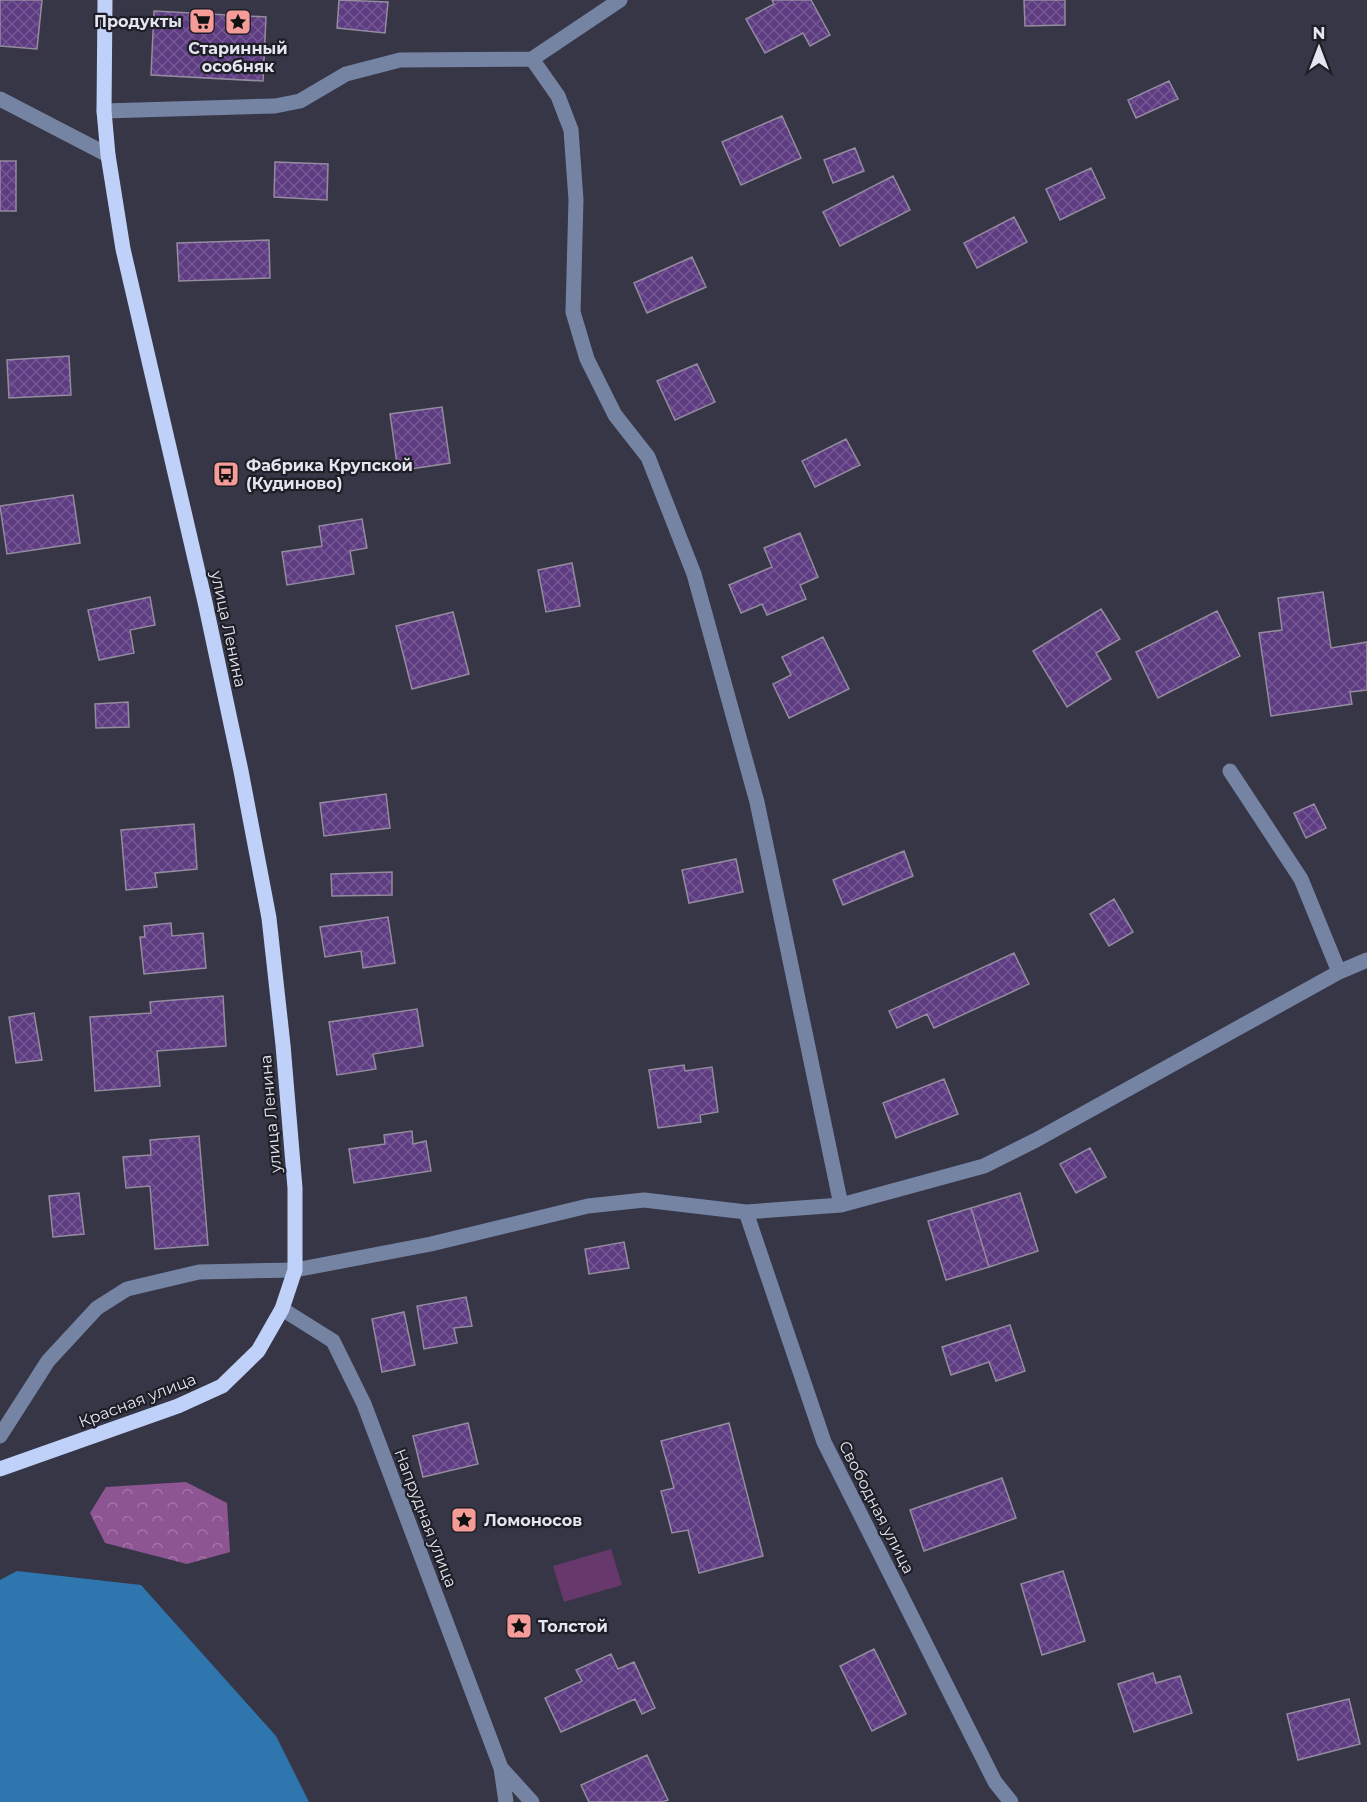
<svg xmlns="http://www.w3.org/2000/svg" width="1367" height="1802" font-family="Montserrat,sans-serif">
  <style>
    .green { fill: #67386b }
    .forest { fill: url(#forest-crowns) }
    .water { fill: #2f76af }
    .building { fill: url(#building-cross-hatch); stroke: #948b9f; stroke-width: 1.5 }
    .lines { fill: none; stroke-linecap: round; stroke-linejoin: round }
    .minor { stroke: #7684a4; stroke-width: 15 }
    .major { stroke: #bfd1f8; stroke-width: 15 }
    .labels { text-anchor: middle; stroke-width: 4.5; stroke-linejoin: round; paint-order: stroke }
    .poi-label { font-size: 16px; font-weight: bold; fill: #e4e5f0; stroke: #1e1e26; text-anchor: start }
    .street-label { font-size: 16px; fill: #e4e5f0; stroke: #1e1e26 }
  </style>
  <defs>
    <pattern id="forest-crowns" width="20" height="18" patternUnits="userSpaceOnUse" patternTransform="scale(1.5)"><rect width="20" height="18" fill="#8e5593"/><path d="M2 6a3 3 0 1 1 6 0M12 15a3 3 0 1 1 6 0" fill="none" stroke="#a375a8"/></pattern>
    <pattern id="building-cross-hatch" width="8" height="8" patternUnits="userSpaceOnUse" patternTransform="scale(1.5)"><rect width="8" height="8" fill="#5e3c81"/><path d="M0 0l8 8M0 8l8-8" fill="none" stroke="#755893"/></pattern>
  </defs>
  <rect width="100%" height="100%" fill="#363647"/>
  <!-- green -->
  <path class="green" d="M611 1549 622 1585 564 1602 553 1566Z"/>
  <!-- forest -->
  <path class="forest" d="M186 1482 227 1503 230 1552 187 1564 105 1543 90 1513 106 1487Z"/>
  <!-- water -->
  <path class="water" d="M17 1571 141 1585 276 1736 309 1802H0V1580Z"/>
  <!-- building -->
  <path class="building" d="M0 0H42L37 49 0 46Z
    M339 0 388 2 385 33 337 28Z
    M772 0H811L830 35 810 46 803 33 765 53 746 19 774 4Z
    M1024 0H1065V25L1025 26Z
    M154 11 266 17 263 81 151 75Z
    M1169 81 1178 99 1136 118 1128 100Z
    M782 116 801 158 741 185 722 142Z
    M855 148 864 171 833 183 824 160Z
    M0 161H16V211H0Z
    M275 162 328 164 327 200 274 197Z
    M1091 168 1105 198 1060 220 1046 189Z
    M893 176 910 210 840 246 823 212Z
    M1014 217 1027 242 977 268 964 243Z
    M269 240 270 278 179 281 177 243Z
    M692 257 706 287 647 313 634 283Z
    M69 356 71 395 9 398 7 360Z
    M697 364 715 402 675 420 657 381Z
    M442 407 450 463 398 471 390 414Z
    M846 439 860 465 815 487 802 461Z
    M73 495 80 543 7 554 0 506Z
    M362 519 367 548 350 551 354 574 287 585 282 552 322 546 319 526Z
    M800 533 818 577 800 585 806 599 767 615 762 604 741 613 729 585 772 567 764 548Z
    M572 563 580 606 546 612 538 570Z
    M1323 592 1331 648 1367 642V690L1350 692 1352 704 1271 716 1259 633 1282 630 1278 598Z
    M150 597 155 625 130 630 134 653 99 660 88 610Z
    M1101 609 1120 639 1096 653 1111 679 1067 707 1033 651Z
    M1217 611 1240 656 1158 698 1136 652Z
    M453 612 469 674 412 689 396 626Z
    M823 637 849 689 789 718 773 684 791 675 782 657Z
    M128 702 129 727 96 728 95 704Z
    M386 794 390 828 324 836 320 803Z
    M1314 804 1326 828 1306 838 1294 813Z
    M194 824 197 869 155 873 157 887 126 890 121 830Z
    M904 851 913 876 843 905 833 880Z
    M736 859 743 892 689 903 682 870Z
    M392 872V895L332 896 331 874Z
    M1114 899 1133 932 1109 946 1090 914Z
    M388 917 395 963 363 968 361 951 325 957 320 927Z
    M171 923 172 936 203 933 206 968 144 974 140 937H145L144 926Z
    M1014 953 1029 984 934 1028 927 1014 897 1028 889 1011Z
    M223 996 226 1046 157 1051 160 1086 95 1091 90 1017 151 1013 150 1002Z
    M417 1009 423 1046 373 1054 376 1069 337 1075 329 1022Z
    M34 1013 42 1060 16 1063 9 1017Z
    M684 1065 685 1071 712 1067 718 1112 700 1115 701 1122 658 1128 649 1070Z
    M944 1079 958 1114 896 1138 883 1103Z
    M412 1131 413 1144 426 1141 431 1171 354 1183 349 1149 385 1144 384 1135Z
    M199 1136 208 1245 155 1249 150 1186 126 1188 123 1157 151 1155 150 1140Z
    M1090 1148 1106 1177 1076 1193 1060 1164Z
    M79 1193 84 1234 53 1237 49 1196Z
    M1020 1193 1038 1251 989 1267 971 1208Z
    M971 1208 989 1267 946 1280 928 1221Z
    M624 1242 629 1268 589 1274 585 1249Z
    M466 1297 472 1326 454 1328 457 1343 424 1349 417 1306Z
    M404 1312 415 1365 382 1372 372 1319Z
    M1010 1325 1025 1371 996 1381 989 1362 951 1375 942 1347Z
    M468 1423 478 1464 423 1477 413 1436Z
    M729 1423 763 1556 699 1573 688 1530 672 1533 661 1491 674 1488 661 1441Z
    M1002 1478 1016 1518 924 1551 910 1510Z
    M1063 1571 1085 1641 1042 1655 1021 1584Z
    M874 1649 906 1714 872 1731 840 1666Z
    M611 1654 618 1669 634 1662 655 1708 642 1714 635 1699 561 1732 545 1698 582 1681 576 1670Z
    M1153 1673 1156 1683 1180 1676 1192 1713 1134 1732 1118 1684Z
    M1349 1699 1360 1744 1298 1760 1287 1714Z
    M647 1755 668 1800 662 1802H589L581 1785Z"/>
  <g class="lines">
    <!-- minor -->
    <path class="minor" d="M532 59 558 96 571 130 576 200 573 312 587 359 615 415 648 457 694 574 757 802 841 1205
      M0 99 108 155
      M104 111 275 106 300 101 346 74 400 60 532 59 620 0
      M1230 771 1301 879 1339 972
      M746 1212 824 1442 995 1782 1011 1802
      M282 1309 333 1341 364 1404 501 1768 506 1802
      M0 1436 48 1361 97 1308 127 1289 199 1272 295 1270 431 1244 588 1206 644 1200 746 1212 841 1205 984 1166 1036 1140 1339 972 1367 960
      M501 1768 532 1802"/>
    <!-- major -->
    <path class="major" d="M0 1469 178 1406 222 1386 258 1351 282 1309 295 1270V1188L283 1045 269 918 241 771 205 602 123 249 108 155 104 111 105 0"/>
  </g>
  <!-- icons -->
  <defs>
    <symbol id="supermarket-square" viewBox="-11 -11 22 22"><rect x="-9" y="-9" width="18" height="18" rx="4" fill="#f59b98" stroke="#1e1e26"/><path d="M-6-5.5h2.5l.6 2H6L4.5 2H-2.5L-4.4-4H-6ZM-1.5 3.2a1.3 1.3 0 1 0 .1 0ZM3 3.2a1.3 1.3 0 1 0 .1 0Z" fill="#111"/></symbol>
    <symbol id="sight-square" viewBox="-11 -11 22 22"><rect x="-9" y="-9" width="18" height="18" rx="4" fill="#f59b98" stroke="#1e1e26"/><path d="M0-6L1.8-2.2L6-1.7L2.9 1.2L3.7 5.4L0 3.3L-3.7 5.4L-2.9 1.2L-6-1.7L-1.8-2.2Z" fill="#111"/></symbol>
    <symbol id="bus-square" viewBox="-11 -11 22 22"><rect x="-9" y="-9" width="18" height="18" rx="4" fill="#f59b98" stroke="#1e1e26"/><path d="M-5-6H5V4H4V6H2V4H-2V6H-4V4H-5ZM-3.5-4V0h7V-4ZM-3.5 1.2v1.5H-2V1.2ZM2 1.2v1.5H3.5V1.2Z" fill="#111"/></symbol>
  </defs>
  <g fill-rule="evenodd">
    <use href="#supermarket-square" x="187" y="6" width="30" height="30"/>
    <use href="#sight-square" x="223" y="7" width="30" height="30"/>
    <use href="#bus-square" x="211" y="459" width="30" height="30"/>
    <use href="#sight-square" x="449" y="1505" width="30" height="30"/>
    <use href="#sight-square" x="504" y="1611" width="30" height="30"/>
  </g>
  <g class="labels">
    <!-- poi labels -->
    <g class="poi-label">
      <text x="182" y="27" text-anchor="end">Продукты</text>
      <text x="238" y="54" text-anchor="middle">Старинный<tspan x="238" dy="18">особняк</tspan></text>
      <text x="246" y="471">Фабрика Крупской<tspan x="246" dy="18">(Кудиново)</tspan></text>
      <text x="484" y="1526">Ломоносов</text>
      <text x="538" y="1632">Толстой</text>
    </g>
    <!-- street labels -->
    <g class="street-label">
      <text transform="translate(229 629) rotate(78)" y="6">улица Ленина</text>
      <text transform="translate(270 1114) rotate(-95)" y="6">улица Ленина</text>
      <text transform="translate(137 1400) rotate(-21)" y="6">Красная улица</text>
      <text transform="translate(877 1507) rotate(63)" y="6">Свободная улица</text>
      <text transform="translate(426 1518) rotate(69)" y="6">Напрудная улица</text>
    </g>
  </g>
  <!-- north arrow -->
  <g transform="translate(1319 48)" stroke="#1e1e26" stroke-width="4.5" paint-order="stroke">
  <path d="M0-4.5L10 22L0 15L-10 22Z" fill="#e4e5f0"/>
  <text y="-9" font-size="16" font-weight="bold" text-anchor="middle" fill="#e4e5f0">N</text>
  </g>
</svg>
